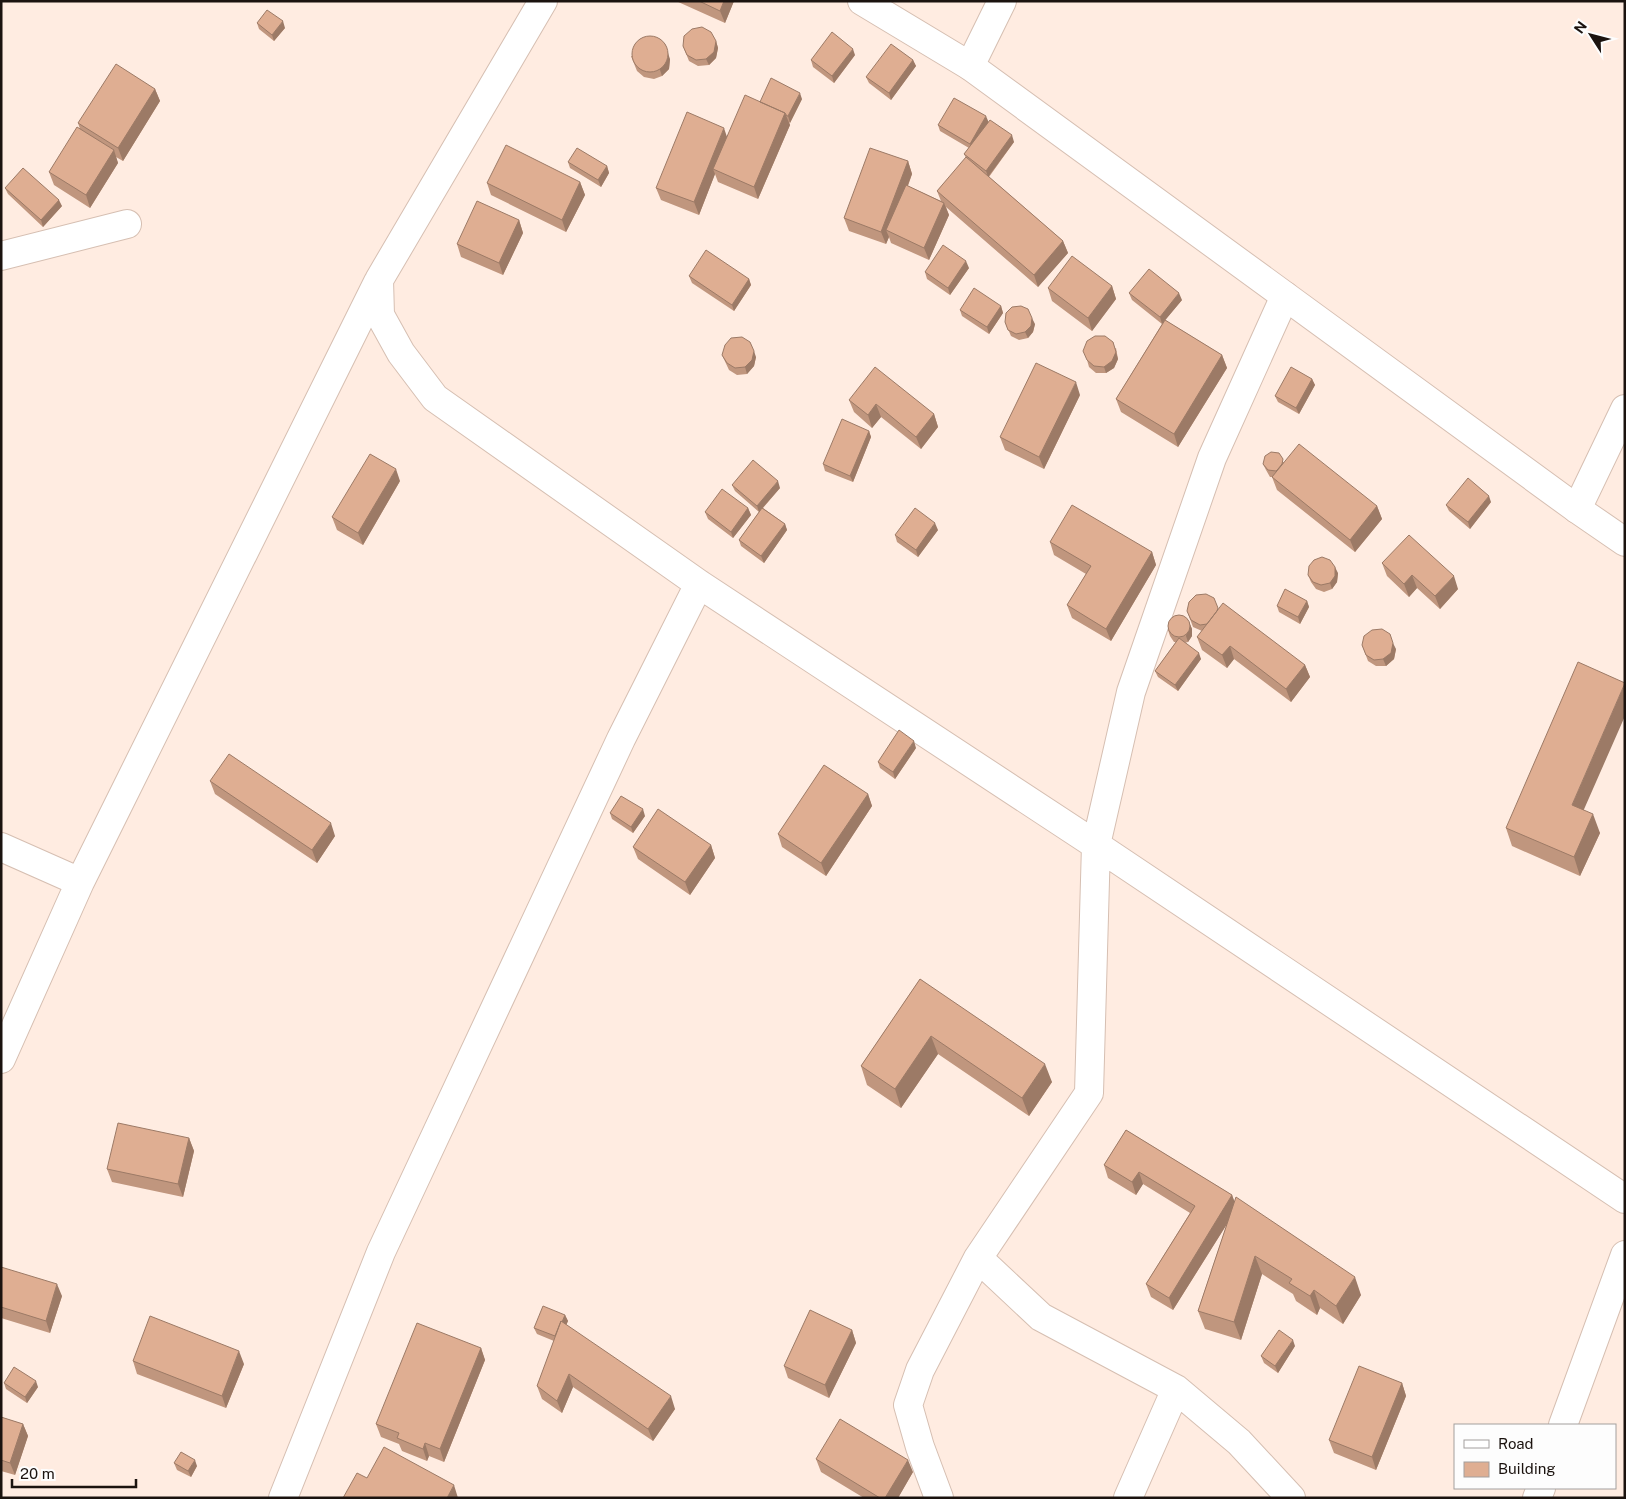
<svg xmlns="http://www.w3.org/2000/svg" width="1626" height="1499" font-family="'Public Sans',sans-serif">
  <style>
    .lines { fill: none; stroke-linecap: round; stroke-linejoin: round }
    .minor-casing { stroke: #d6bfb2; stroke-width: 30 }
    .tertiary-casing { stroke: #d6bfb2; stroke-width: 30 }
    .minor { stroke: #fff; stroke-width: 28 }
    .tertiary { stroke: #fff; stroke-width: 28 }
    .wall { fill: #c0967e }
    .shaded-wall { fill: #9c7a66 }
    .building { fill: #dfae92; stroke: #9c7a66 }
  </style>
  <rect width="100%" height="100%" fill="#ffece1"/>
  <g class="lines">
    <defs>
      <path id="minor" d="M543 1 379 280 380 315 401 353 435 398 699 584 1096 845 1625 1199
        M970 66 1002 1
        M1 256 127 224
        M1577 509 1625 409
        M1 847 80 882
        M1 1059 80 882 378 282
        M978 1258 1041 1317 1176 1389 1239 1442 1291 1498
        M1563 1425 1625 1255
        M283 1498 381 1252 621 739 699 584
        M939 1498 920 1447 908 1405 920 1370 978 1258 1089 1093 1096 845 1131 692 1212 458 1285 296
        M1128 1498 1176 1389
        M1537 1498 1541 1488"/>
      <path id="tertiary" d="M862 1 970 66 1577 509 1625 542"/>
    </defs>
    <!-- minor casing -->
    <use href="#minor" class="minor-casing"/>
    <!-- tertiary casing -->
    <use href="#tertiary" class="tertiary-casing"/>
    <!-- minor -->
    <use href="#minor" class="minor"/>
    <!-- tertiary -->
    <use href="#tertiary" class="tertiary"/>
  </g>
  <!-- wall -->
  <path class="wall" d="M676 1H734L725 23Z
    M257 23 285 28 274 41 259 29Z
    M716 41 718 48 716 58 709 65 698 66 689 61 683 46Z
    M855 55 834 83 813 67 811 60Z
    M631 56 670 59 669 69 662 76 654 79 644 77 637 71Z
    M913 60 916 66 891 100 869 83 866 77Z
    M155 89 160 101 123 161 116 157 118 163 90 208 54 185 49 172 80 129 78 123Z
    M802 99 790 123 789 122 790 125 758 199 718 182 715 174 699 215 661 200 656 188 727 136 760 102Z
    M988 122 1014 142 989 177 1063 241 1068 253 1038 287 946 207 949 215 929 260 891 243 889 237 886 244 849 231 844 218 908 161 912 174 908 186 941 201 937 191 966 158 964 154 969 148 940 131 938 125Z
    M568 162 607 166 609 173 601 187 570 168Z
    M580 182 585 195 566 232 491 195 487 183Z
    M5 188 62 206 43 227 8 194Z
    M519 220 523 233 503 275 461 257 457 244Z
    M969 268 950 295 927 279 925 272Z
    M689 276 749 279 751 285 734 311 692 283Z
    M1112 286 1116 299 1092 331 1052 301 1048 288Z
    M1129 293 1182 300 1165 320 1222 355 1227 368 1178 447 1121 412 1116 399 1162 324 1132 300Z
    M1001 306 1003 313 989 334 962 316 960 310Z
    M1005 322 1035 324 1033 332 1028 338 1019 340 1011 336Z
    M1116 348 1118 359 1114 368 1106 373H1096L1089 367 1087 360Z
    M722 355 756 357 754 366 747 374 737 375 729 370Z
    M1312 379 1315 385 1299 414 1278 402 1275 396Z
    M1080 395 1044 469 1005 450 1000 437Z
    M849 400 934 414 938 427 921 449 881 417 872 428 854 412Z
    M869 431 871 437 853 482 825 471 823 464Z
    M1284 462 1377 506 1382 519 1355 552 1277 490 1272 477H1270L1266 470 1263 464Z
    M400 481 363 545 337 530 332 517Z
    M732 485 780 488 763 508 785 524 787 530 764 563 741 546 739 540 759 512 735 491Z
    M1491 502 1470 529 1449 511 1446 505Z
    M748 508 751 515 733 538 708 519 705 512Z
    M938 530 918 557 897 542 895 535Z
    M1050 542 1152 552 1156 565 1111 641 1072 618 1067 605 1086 574 1054 555Z
    M1382 563 1458 589 1440 609 1417 588 1409 597 1387 576Z
    M1338 573 1337 582 1332 589 1324 592 1316 589 1311 582 1308 575Z
    M1307 601 1309 607 1300 624 1279 612 1277 606Z
    M1218 609 1305 665 1310 677 1291 702 1234 659 1227 668 1202 650 1197 637 1202 631 1193 627 1187 611Z
    M1189 622 1192 629V636L1188 642 1185 643 1201 659 1178 691 1158 677 1155 671 1176 642H1174L1170 636 1168 630Z
    M1362 645 1396 649 1394 659 1386 666H1376L1368 661Z
    M916 748 895 779 880 768 878 762Z
    M210 781 335 836 317 863 215 794Z
    M868 794 872 806 826 876 782 847 778 834Z
    M1584 810 1600 833 1580 876 1512 846 1506 828Z
    M610 813 645 816 633 833 612 819Z
    M711 845 715 858 690 895 638 859 633 847Z
    M920 979 1052 1082 1029 1116 938 1054 901 1108 867 1085 861 1066Z
    M1126 1130 1232 1195 1234 1201 1361 1295 1343 1324 1320 1308 1317 1315 1296 1301 1293 1294 1262 1274 1241 1340 1205 1329 1198 1311 1227 1224 1173 1310 1151 1297 1146 1284 1190 1213 1143 1184 1136 1195 1108 1178 1104 1165Z
    M189 1138 194 1151 183 1197 112 1182 107 1169Z
    M1 1267 62 1296 50 1333 1 1318Z
    M565 1315 568 1321 566 1325 675 1409 653 1441 573 1387 562 1413 542 1399 537 1386 554 1341 537 1334 534 1328Z
    M852 1330 856 1343 829 1398 788 1378 784 1366Z
    M1295 1346 1278 1373 1264 1363 1261 1356Z
    M481 1348 485 1360 444 1462 429 1456 427 1461 402 1451 399 1444 381 1437 376 1424Z
    M133 1361 244 1364 226 1408 137 1374Z
    M4 1383 38 1387 27 1403 6 1389Z
    M1402 1383 1406 1396 1376 1470 1334 1453 1329 1440Z
    M1 1417 23 1424 28 1436 15 1475 1 1471Z
    M816 1459 913 1472 898 1498H864L821 1472Z
    M174 1463 197 1466 191 1477 177 1470Z"/>
  <!-- shaded-wall -->
  <path class="shaded-wall" d="M724 1H734L725 23 720 11Z
    M283 21 285 28 274 41 272 35Z
    M716 41 718 48 716 58 709 65 706 59Z
    M665 44 670 59 669 69 662 76 660 70Z
    M853 49 855 55 834 83 832 76Z
    M913 60 916 66 891 100 889 93Z
    M155 89 160 101 123 161 118 148Z
    M800 93 802 99 790 123 788 116Z
    M785 113 790 125 758 199 754 187Z
    M986 116 989 123 973 151 970 144Z
    M724 128 728 140 713 169 715 174 699 215 694 202Z
    M1012 135 1014 142 988 177 986 171Z
    M114 150 118 163 90 208 86 195Z
    M908 161 912 174 890 232 886 230 889 237 886 244 881 232Z
    M607 166 609 173 601 187 598 180Z
    M580 182 585 195 566 232 562 220Z
    M59 200 62 206 43 227 41 220Z
    M944 203 949 215 929 260 924 248Z
    M519 220 523 233 503 275 499 263Z
    M1063 241 1068 253 1038 287 1034 275Z
    M966 261 969 268 950 295 948 288Z
    M749 279 751 285 734 311 732 305Z
    M1112 286 1116 299 1092 331 1088 318Z
    M1179 293 1182 300 1162 324 1160 317Z
    M1001 306 1003 313 989 334 987 327Z
    M1032 318 1035 324 1033 332 1028 338 1025 332Z
    M1113 342 1118 359 1114 368 1106 373 1104 367Z
    M754 351 756 357 754 366 747 374 745 367Z
    M1222 355 1227 368 1178 447 1174 434Z
    M1312 379 1315 385 1299 414 1296 408Z
    M1076 382 1080 395 1044 469 1039 457Z
    M876 404 881 417 872 428 868 415Z
    M934 414 938 427 921 449 916 437Z
    M869 431 871 437 853 482 850 476Z
    M396 469 400 481 363 545 358 533Z
    M778 481 780 488 759 512 757 506Z
    M1489 496 1491 502 1470 529 1468 522Z
    M1377 506 1382 519 1355 552 1350 540Z
    M748 508 751 515 733 538 731 532Z
    M935 523 938 530 918 557 916 550Z
    M785 524 787 530 764 563 761 556Z
    M1152 552 1156 565 1111 641 1106 629Z
    M1335 567 1338 573 1337 582 1332 589 1330 583Z
    M1412 575 1417 588 1409 597 1404 584Z
    M1454 576 1458 589 1440 609 1435 596Z
    M1307 601 1309 607 1300 624 1298 617Z
    M1189 622 1192 629V636L1188 642 1186 636Z
    M1393 643 1396 649 1394 659 1386 666 1383 659Z
    M1230 646 1234 659 1227 668 1222 655Z
    M1199 653 1201 659 1178 691 1175 685Z
    M1305 665 1310 677 1291 702 1286 689Z
    M1625 683V716L1578 823 1572 805Z
    M914 741 916 748 895 779 893 772Z
    M868 794 872 806 826 876 821 863Z
    M643 809 645 816 633 833 631 827Z
    M1593 814 1600 833 1580 876 1574 857Z
    M331 823 335 836 317 863 312 850Z
    M711 845 715 858 690 895 685 882Z
    M931 1036 938 1054 901 1108 895 1089Z
    M1045 1064 1052 1082 1029 1116 1022 1098Z
    M189 1138 194 1151 183 1197 178 1184Z
    M1139 1172 1143 1184 1136 1195 1132 1182Z
    M1232 1195 1237 1208 1173 1310 1169 1298Z
    M1255 1256 1262 1274 1241 1340 1234 1322Z
    M1355 1277 1361 1295 1343 1324 1336 1306Z
    M57 1284 62 1296 50 1333 46 1321Z
    M1314 1290 1320 1308 1317 1315 1310 1296Z
    M565 1315 568 1321 558 1343 556 1336Z
    M852 1330 856 1343 829 1398 825 1385Z
    M1293 1340 1295 1346 1278 1373 1275 1366Z
    M481 1348 485 1360 444 1462 440 1449Z
    M239 1351 244 1364 226 1408 222 1396Z
    M569 1374 573 1387 562 1413 557 1401Z
    M36 1381 38 1387 27 1403 25 1397Z
    M1402 1383 1406 1396 1376 1470 1372 1457Z
    M671 1396 675 1409 653 1441 648 1429Z
    M23 1424 28 1436 15 1475 10 1463Z
    M425 1443 429 1456 427 1461 423 1449Z
    M195 1460 197 1466 191 1477 188 1471Z
    M908 1460 913 1472 898 1498H885Z
    M454 1485 458 1498H447Z"/>
  <!-- building -->
  <path class="building" d="M699 1H724L720 11Z
    M267 10 283 21 272 35 257 23Z
    M702 27 711 32 716 41 714 52 706 59 696 60 687 55 683 46 684 36 692 29Z
    M832 32 853 49 832 76 811 60Z
    M632 54a18 18 0 1 1 36 0a18 18 0 1 1-36 0Z
    M891 44 913 60 889 93 866 77Z
    M116 64 155 89 118 148 78 123Z
    M771 78 800 93 788 116H787L785 113 760 102Z
    M745 95 785 113 754 187 713 169Z
    M954 98 986 116 970 144 938 125Z
    M687 112 724 128 694 202 656 188Z
    M990 120 1012 135 986 171 964 154Z
    M77 127 114 150 86 195 49 172Z
    M506 145 580 182 562 220 487 183Z
    M577 148 607 166 598 180 568 162Z
    M870 148 908 161 881 232 844 218Z
    M966 157 1063 241 1034 275 937 191Z
    M23 168 59 200 41 220 5 188Z
    M906 185 944 203 924 248 886 230Z
    M477 201 519 220 499 263 457 244Z
    M943 245 966 261 948 288 925 272Z
    M706 250 749 279 732 305 689 276Z
    M1072 256 1112 286 1088 318 1048 288Z
    M1149 269 1179 293 1160 317 1129 293Z
    M974 288 1001 306 987 327 960 310Z
    M1021 306 1028 309 1032 318 1031 326 1025 332 1016 334 1008 330 1005 322 1006 313 1012 307Z
    M1165 320 1222 355 1174 434 1116 399Z
    M1095 336H1105L1113 342 1116 352 1112 361 1104 367 1094 366 1087 360 1083 351 1087 341Z
    M742 337 750 342 754 351 752 360 745 367 735 368 727 363 722 355 725 345 731 338Z
    M1036 363 1076 382 1039 457 1000 437Z
    M875 367 934 414 916 437 876 404 868 415 849 400Z
    M1291 367 1312 379 1296 408 1275 396Z
    M842 419 869 431 850 476 823 464Z
    M1299 444 1377 506 1350 540 1272 477Z
    M1271 452 1279 453 1283 459 1282 464 1278 469 1276 471 1268 470 1263 464 1265 456Z
    M370 454 396 469 358 533 332 517Z
    M753 460 778 481 757 506 732 485Z
    M1468 478 1489 496 1468 522 1446 505Z
    M722 489 748 508 731 532 705 512Z
    M1072 505 1152 552 1106 629 1067 605 1091 566 1050 542Z
    M762 508 785 524 761 556 739 540Z
    M915 508 935 523 916 550 895 535Z
    M1409 535 1454 576 1435 596 1412 575 1404 584 1382 563Z
    M1322 557 1330 560 1335 567V576L1330 583 1321 585 1313 582 1308 575 1309 566 1314 560Z
    M1285 589 1307 601 1298 617 1277 606Z
    M1206 594 1214 598 1218 608 1217 611 1207 624 1200 625 1191 620 1187 611 1189 602 1196 595Z
    M1223 603 1305 665 1286 689 1230 646 1222 655 1197 637Z
    M1168 626a11 11 0 1 1 22 0a11 11 0 1 1-22 0Z
    M1382 629 1390 634 1393 643 1391 653 1383 659 1374 660 1366 655 1362 645 1364 636 1372 630Z
    M1179 638 1199 653 1175 685 1155 671Z
    M1578 662 1625 683 1572 805 1593 814 1574 857 1506 828Z
    M899 730 914 741 893 772 878 762Z
    M229 754 331 823 312 850 210 781Z
    M824 765 868 794 821 863 778 834Z
    M621 796 643 809 631 827 610 813Z
    M658 809 711 845 685 882 633 847Z
    M920 979 1045 1064 1022 1098 931 1036 895 1089 861 1066Z
    M118 1123 189 1138 178 1184 107 1169Z
    M1126 1130 1232 1195 1169 1298 1146 1284 1195 1206 1139 1172 1132 1182 1104 1165Z
    M1236 1197 1355 1277 1336 1306 1314 1290 1310 1296 1289 1283 1292 1279 1255 1256 1234 1322 1198 1311Z
    M1 1267 57 1284 46 1321 1 1307Z
    M543 1306 565 1315 562 1322 561 1321 555 1336 534 1328Z
    M810 1310 852 1330 825 1385 784 1366Z
    M150 1316 239 1351 222 1396 133 1361Z
    M561 1321 671 1396 648 1429 569 1374 557 1401 537 1386Z
    M417 1323 481 1348 440 1449 425 1443 423 1449 397 1438 399 1433 376 1424Z
    M1279 1330 1293 1340 1275 1366 1261 1356Z
    M1359 1366 1402 1383 1372 1457 1329 1440Z
    M14 1367 36 1381 25 1397 4 1383Z
    M1 1417 23 1424 10 1463 1 1460Z
    M840 1419 908 1460 885 1498H880L816 1459Z
    M384 1447 454 1485 447 1498H343L357 1473 367 1478Z
    M181 1452 195 1460 188 1471 174 1463Z"/>
  <!-- border -->
  <rect width="1626" height="1499" fill="none" stroke="#1b130f" stroke-width="5"/>
  <!-- legend -->
  <rect x="1454" y="1424" width="162" height="65" fill="#fdfdfd" stroke="#a39f9e"/>
  <rect x="1464" y="1440" width="25" height="8" fill="#ffffff" stroke="#a39f9e"/>
  <text x="1498" y="1449" font-size="15" fill="#1b130f">Road</text>
  <rect x="1464" y="1462" width="25" height="15" fill="#dfae92" stroke="#a39f9e"/>
  <text x="1498" y="1474" font-size="15" fill="#1b130f">Building</text>
  <!-- north arrow -->
  <g transform="translate(1591 35) rotate(306)" stroke="#fdfdfd" stroke-width="4" paint-order="stroke">
  <path d="M0-4L9 19L0 12L-9 19Z" fill="#1b130f"/>
  <text y="-8" font-size="14" font-weight="bold" text-anchor="middle" fill="#1b130f">N</text>
  </g>
  <!-- scale -->
  <path d="M12 1479v8h124v-8" fill="none" stroke="#1b130f" stroke-width="2.5"/>
  <text x="20" y="1479" font-size="15" fill="#1b130f" stroke="#fdfdfd" stroke-width="4" paint-order="stroke">20 m</text>
</svg>
